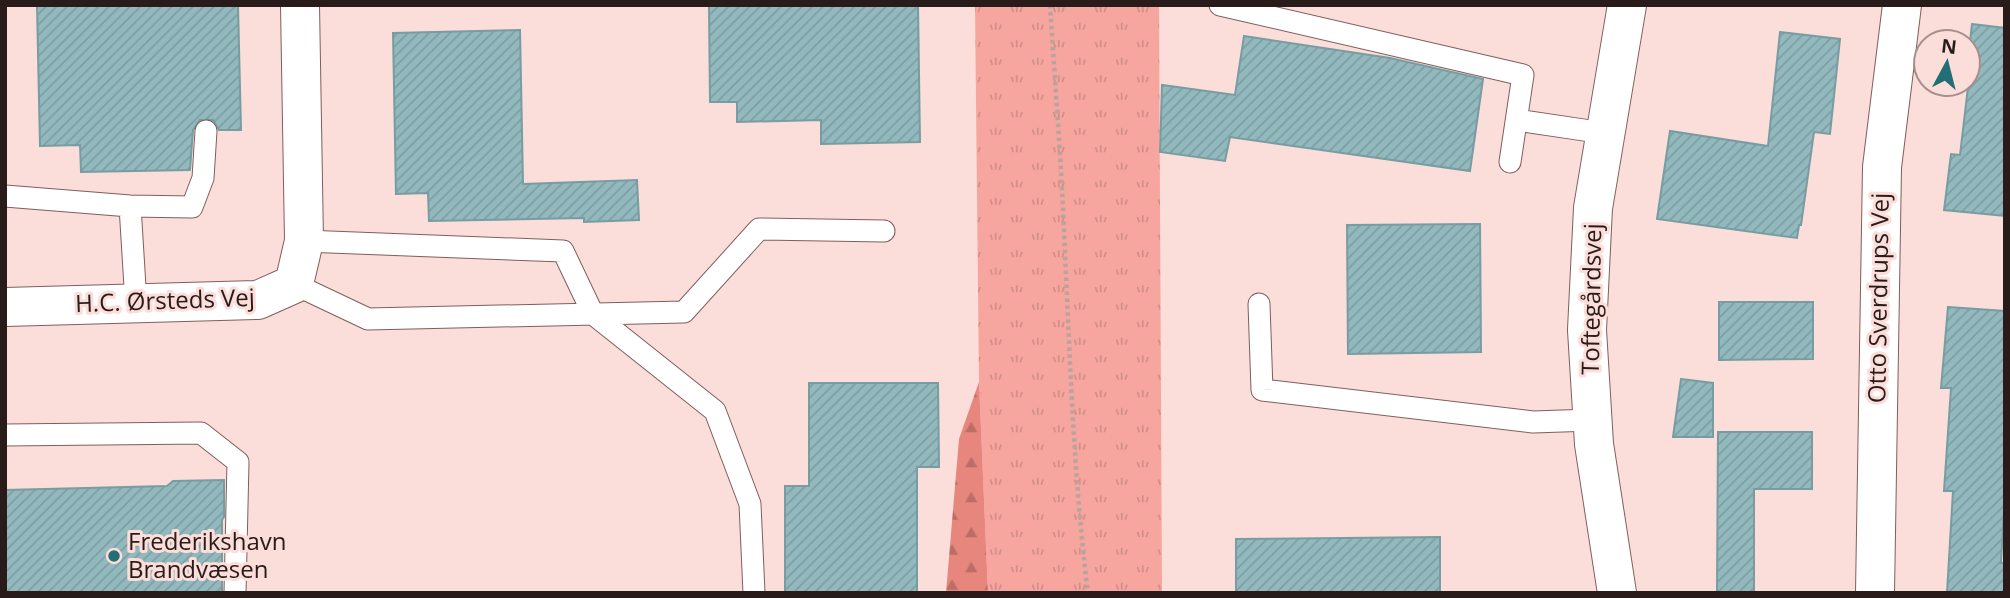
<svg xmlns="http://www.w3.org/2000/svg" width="2010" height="598" font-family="'Open Sans',sans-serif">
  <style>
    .grass { fill: url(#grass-tufts) }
    .forest { fill: url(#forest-firs) }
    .building { fill: url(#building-hatch); stroke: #779da2; stroke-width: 2 }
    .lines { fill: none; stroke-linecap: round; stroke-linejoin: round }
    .service-casing { stroke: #7f5f5c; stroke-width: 23 }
    .minor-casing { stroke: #7f5f5c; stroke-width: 40 }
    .tertiary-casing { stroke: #7f5f5c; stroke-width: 40 }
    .path { stroke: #bba29f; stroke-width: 4.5; stroke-dasharray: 3.5 3.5; stroke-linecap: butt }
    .service { stroke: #fff; stroke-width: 21 }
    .minor { stroke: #fff; stroke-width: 38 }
    .tertiary { stroke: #fff; stroke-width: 38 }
    .poi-dot { fill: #246e77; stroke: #fbddd9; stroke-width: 2.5 }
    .labels { text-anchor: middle; stroke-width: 6; stroke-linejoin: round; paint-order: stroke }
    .street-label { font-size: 24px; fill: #281b1a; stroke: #fbddd9 }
    .poi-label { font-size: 24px; fill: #281b1a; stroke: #fbddd9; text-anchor: start }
  </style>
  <defs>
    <pattern id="grass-tufts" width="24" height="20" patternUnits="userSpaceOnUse" patternTransform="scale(1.75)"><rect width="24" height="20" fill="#f6a69e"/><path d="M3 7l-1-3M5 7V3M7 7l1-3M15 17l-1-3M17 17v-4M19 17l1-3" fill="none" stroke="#d38e88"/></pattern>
    <pattern id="forest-firs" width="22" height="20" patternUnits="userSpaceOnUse" patternTransform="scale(1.75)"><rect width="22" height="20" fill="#e7867d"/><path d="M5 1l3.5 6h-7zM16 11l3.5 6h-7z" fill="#bb6d66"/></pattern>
    <pattern id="building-hatch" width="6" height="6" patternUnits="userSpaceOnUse" patternTransform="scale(1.75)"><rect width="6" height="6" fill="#92b9be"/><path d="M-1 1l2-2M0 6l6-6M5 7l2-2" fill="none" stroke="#7e9ea3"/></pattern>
  </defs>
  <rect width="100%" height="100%" fill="#fbddd9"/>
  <!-- grass -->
  <path class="grass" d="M975 5H1159L1162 593H988L979 382Z"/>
  <!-- forest -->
  <path class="forest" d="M979 382 988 593H946L959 439Z"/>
  <!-- building -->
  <path class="building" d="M37 5H238L241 130H219L213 120H200L193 130 190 170 81 172 80 145 40 146Z
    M709 5H918L920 142 821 144V120L737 122V102H710Z
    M1972 24 2005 28V216L1944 210 1951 154 1960 155 1968 87V58Z
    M520 30 523 184 637 180 639 220 584 222V218L429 221 428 193 396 194 393 33Z
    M1780 32 1840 39 1830 134 1814 132 1801 225H1799L1797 238 1657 219 1670 131 1768 146Z
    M1244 36 1390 58 1483 79 1470 171 1230 137 1225 161 1160 152 1162 85 1235 95Z
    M1480 224 1481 352 1348 354 1347 225Z
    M1719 302H1813V359L1719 360Z
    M1948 307 2005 311V493L2001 563H2005V593H1947L1953 491H1944L1951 388H1941Z
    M1681 379 1713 383V437H1673Z
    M809 383H938L939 467H917V593H785V486H809Z
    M1718 432H1812V489H1754V593H1717Z
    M224 480V517L222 520V593H5V490L167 486 173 481Z
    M1440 537V593H1236V539Z"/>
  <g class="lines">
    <defs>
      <path id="service" d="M1220 5 1523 75 1510 162
        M1517 120 1604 133
        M5 196 130 206 192 207 203 178 206 131
        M130 206 136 303
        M304 241 563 251 593 314 715 411 750 504 754 593
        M294 284 368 319 684 312 759 229 884 231
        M1259 304 1262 390 1533 422 1592 420
        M5 435 201 433 238 462 235 593"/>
      <path id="minor" d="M5 307 258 300 294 284 304 241 300 5
        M1875 593 1882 167 1902 5"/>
      <path id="tertiary" d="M1617 593 1594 444 1587 330 1593 208 1627 5"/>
    </defs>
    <!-- service casing -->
    <use href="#service" class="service-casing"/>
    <!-- minor casing -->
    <use href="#minor" class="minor-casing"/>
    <!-- tertiary casing -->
    <use href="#tertiary" class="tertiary-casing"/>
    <!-- path -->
    <path class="path" d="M1050 5C1055 81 1061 157 1064 233 1070 353 1073 473 1088 593"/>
    <!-- service -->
    <use href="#service" class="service"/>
    <!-- minor -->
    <use href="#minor" class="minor"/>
    <!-- tertiary -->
    <use href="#tertiary" class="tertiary"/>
  </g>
  <!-- markers -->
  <circle class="poi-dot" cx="114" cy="556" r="7"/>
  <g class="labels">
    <!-- street labels -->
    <g class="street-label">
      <text transform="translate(1879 298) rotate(-89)" y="8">Otto Sverdrups Vej</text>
      <text transform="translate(1592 299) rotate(-89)" y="8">Toftegårdsvej</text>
      <text transform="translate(165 301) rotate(-2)" y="8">H.C. Ørsteds Vej</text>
    </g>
    <!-- poi labels -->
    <g class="poi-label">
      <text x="128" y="550">Frederikshavn<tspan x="128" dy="28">Brandvæsen</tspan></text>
    </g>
  </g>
  <!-- border -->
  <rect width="2010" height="598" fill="none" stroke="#281b1a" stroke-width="14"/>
  <!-- north arrow -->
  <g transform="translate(1947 63) rotate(7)"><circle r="33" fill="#fbddd9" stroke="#a78f8d" stroke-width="2"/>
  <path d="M0-5L12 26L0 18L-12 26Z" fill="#246e77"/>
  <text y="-10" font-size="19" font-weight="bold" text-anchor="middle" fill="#281b1a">N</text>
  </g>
</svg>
